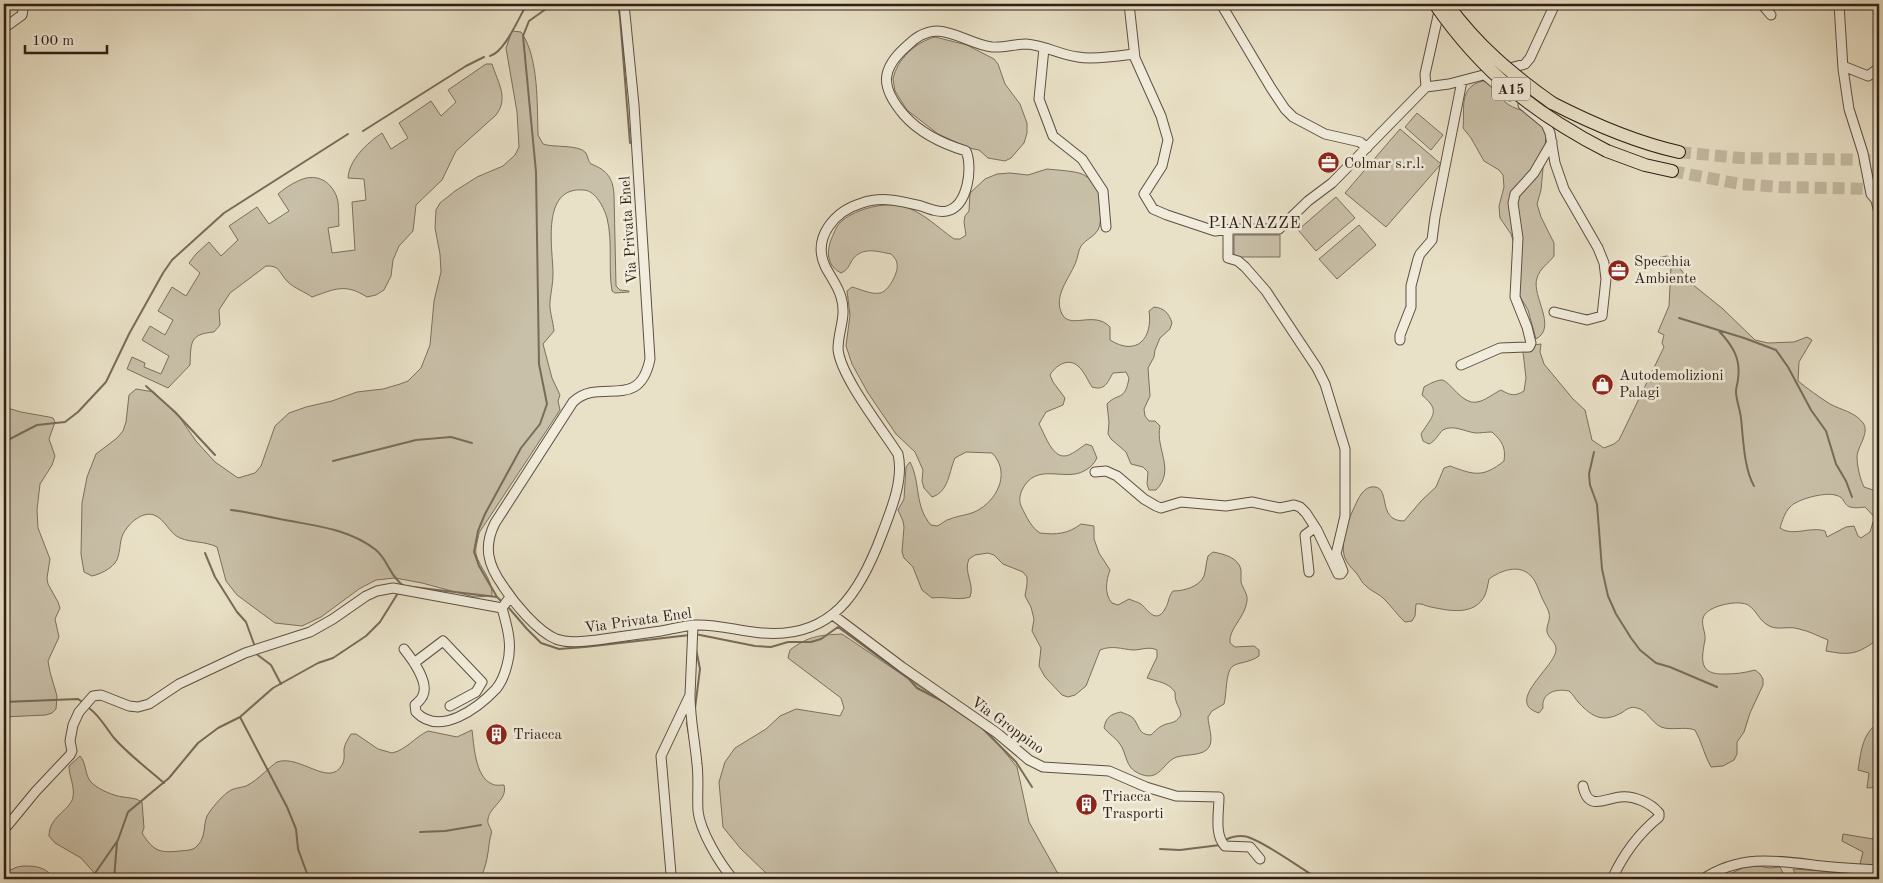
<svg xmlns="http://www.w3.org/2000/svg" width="1883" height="883" font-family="'Old Standard TT',serif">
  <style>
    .green { fill: #c9c0a9; stroke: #7c6f5f }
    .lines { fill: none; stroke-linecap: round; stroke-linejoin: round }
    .stream { stroke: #796b5b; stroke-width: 2 }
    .highway-tunnel { stroke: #c4baa3; stroke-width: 12; stroke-dasharray: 12 6; stroke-linecap: butt }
    .minor-casing { stroke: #5e4f42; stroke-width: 11 }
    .highway-casing { stroke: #2f1e15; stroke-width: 14 }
    .minor { stroke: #f1ecdb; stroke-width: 9 }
    .highway { stroke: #e9e1c7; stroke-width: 12 }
    .highway-bridge-casing { stroke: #2f1e15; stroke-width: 14; stroke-linecap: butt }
    .highway-bridge { stroke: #e9e1c7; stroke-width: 12 }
    .labels { text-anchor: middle; stroke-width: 5; stroke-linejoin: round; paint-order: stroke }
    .shield { fill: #f1ecdb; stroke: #695c50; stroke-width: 1 }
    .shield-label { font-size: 14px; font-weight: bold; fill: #2f1e15 }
    .poi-label { font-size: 15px; fill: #2f1e15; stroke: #f1ecdb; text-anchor: start }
    .street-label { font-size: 15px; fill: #2f1e15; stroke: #f1ecdb }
    .neighbourhood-label { font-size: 16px; letter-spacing: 1px; fill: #2f1e15; stroke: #f1ecdb }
  </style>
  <rect width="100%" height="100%" fill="#e9e1c7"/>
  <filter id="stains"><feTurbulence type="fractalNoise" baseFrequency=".004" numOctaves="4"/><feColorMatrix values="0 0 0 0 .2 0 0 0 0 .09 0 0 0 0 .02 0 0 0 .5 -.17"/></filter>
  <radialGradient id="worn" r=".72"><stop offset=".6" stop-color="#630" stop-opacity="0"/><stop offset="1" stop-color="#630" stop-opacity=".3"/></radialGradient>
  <!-- green -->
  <path class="green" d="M512 31 521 32C539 57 537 105 538 135L543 144C554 148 579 144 586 153 588 157 588 161 591 164 607 170 613 178 614 195L616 286 620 290 629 291V292L615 293 612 291C608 267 613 242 607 218 604 208 596 191 584 190 540 186 553 249 553 274 553 283 551 292 550 301 549 310 553 321 554 331L543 344 552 378 560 395 558 401 560 410 479 533C478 540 475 547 476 554 480 569 493 579 492 596L474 597 422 583 395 578 376 580 359 589 321 617 302 626 275 623 237 595 226 581 217 547C205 541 192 543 180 538 169 533 165 519 154 515 142 511 129 523 123 534 119 542 121 555 115 563 109 570 100 574 92 576L84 572 81 554 82 503 87 477 96 454 117 438 123 431 126 422 129 395 136 389 154 392 180 418 196 441 215 462 238 478 255 473 261 466 275 426 289 413 306 407 332 401 357 392 383 389 400 384 408 381 421 368 430 345 434 301 441 272 440 254 435 228 436 210 440 203 455 191 477 177 503 166 515 155 519 147 517 112 506 48Z
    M935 37 967 45 994 59 998 64 1005 84 1020 104 1027 123V133L1024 143 1011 158 1005 161 988 158 979 150 969 148 938 134 907 110 895 91 893 79C897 59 916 42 935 37Z
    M486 64H492C498 83 509 98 496 115L456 151 442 180 416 205 413 231 399 246 393 260 391 276 384 290 376 295 367 297C345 283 335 289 312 297 305 292 294 288 288 282 279 273 280 265 266 266L230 293 219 310 220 325 214 332C189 334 191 343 190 365L168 388 127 369 132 357 145 363 144 367 161 374 169 356 142 340 150 326 165 335 173 320 158 311 172 287 186 296 200 273 189 263 196 254 209 242 221 256 238 240 229 226 257 207 269 224 289 211 278 194C284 189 291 184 298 181 314 173 329 179 336 195 340 204 338 217 339 226L328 228 332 253 355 250 352 202 366 200 364 179 348 178C349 160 367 143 382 133L391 149 408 138 399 123 431 101 441 116 456 102 448 90Z
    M1483 81C1494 83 1498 95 1505 102 1514 110 1526 110 1534 116 1540 122 1544 128 1546 136L1541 190 1537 204 1541 217 1554 243V256C1548 264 1540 268 1537 278 1531 296 1558 327 1536 339L1528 310 1518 293 1516 250 1511 234 1500 218 1499 206 1504 187 1503 175 1499 170 1484 161 1471 138 1463 128C1465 108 1458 87 1483 81Z
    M1417 113 1443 135 1431 150 1405 127Z
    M1400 129 1441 164 1386 227 1345 193Z
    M1047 169C1056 170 1078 171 1084 175 1087 177 1094 181 1096 185 1101 194 1103 221 1098 230 1094 237 1086 239 1081 246 1078 251 1078 258 1075 264 1069 279 1053 296 1062 314 1070 330 1094 310 1110 327V340C1137 357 1153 338 1149 311L1154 307C1164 308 1169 313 1172 323L1170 329 1160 338 1155 350 1154 357 1148 368 1150 396 1144 409 1145 416 1149 421H1155L1160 426C1155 449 1176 470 1156 490H1149L1147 484 1148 472 1143 467 1131 464 1126 452 1111 439 1108 434 1109 422 1107 404C1118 392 1125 402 1129 378L1126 372 1113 373C1107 383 1105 391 1092 387 1088 381 1084 371 1078 366 1068 357 1055 366 1050 375L1053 382 1065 398 1063 405 1046 412 1039 424C1044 432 1051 456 1064 456 1071 456 1080 448 1086 444L1092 446 1097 458C1094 464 1090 468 1084 471 1064 482 1036 461 1022 490 1019 497 1019 502 1022 508 1027 518 1031 527 1040 533 1056 535 1068 534 1081 524L1094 526V539L1099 553 1110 570C1106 581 1104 594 1112 603L1118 605 1129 599C1133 601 1138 602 1141 604 1147 609 1156 625 1165 609 1169 603 1168 597 1173 591 1184 591 1199 587 1204 576 1206 570 1206 562 1208 556L1213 552C1224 554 1239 558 1241 570 1241 574 1241 579 1241 582 1243 589 1248 594 1247 601 1245 618 1228 629 1230 643L1235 647 1254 646 1259 650V656C1249 663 1239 662 1233 666 1225 671 1227 695 1224 704L1212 711 1208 717C1208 725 1214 740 1209 747 1204 756 1187 754 1177 757 1163 761 1160 784 1138 773 1125 767 1127 754 1120 744 1116 738 1109 734 1104 728 1106 717 1111 714 1121 712 1125 714 1130 715 1133 718 1140 726 1138 735 1151 735 1154 732 1157 729 1160 727 1169 721 1174 726 1181 715 1179 704 1175 705 1175 692 1168 682 1158 682 1147 678L1157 657V650C1149 646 1141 650 1133 650 1121 649 1112 645 1100 650L1086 686 1075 695 1068 697 1062 695 1045 677 1039 666 1041 648 1032 631 1034 619 1031 607 1025 596 1027 584V577L1023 572 1003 564 994 555 988 553 975 555 969 559C963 572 975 584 970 597 958 601 945 596 932 598L922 590 913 567 904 558 902 552 904 527 903 521 898 510 904 499 906 467 910 462C921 483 914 506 931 525L937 526C942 524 945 520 950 519 960 515 971 515 980 509 999 497 1010 471 992 453L966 452 955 458C949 471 949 492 932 497L924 488 922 481 923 470 915 452 896 434 868 393 852 364 846 346 850 315 847 291 852 287C860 289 872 295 880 293 888 292 899 272 897 264 897 260 893 256 891 254 876 251 860 246 851 262 848 268 847 270 841 273 824 264 827 247 834 233 836 228 838 224 843 220 857 209 883 202 902 206 922 211 937 227 954 239H960L966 235 964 222 965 216 969 211 970 193 985 179 997 174 1010 173 1028 175Z
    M1336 197 1355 218 1316 251 1298 230Z
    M1359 225 1376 245 1337 279 1319 259Z
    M1234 235H1280V257H1234Z
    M1667 256 1672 258 1692 284 1723 309 1755 340 1768 343 1794 342 1807 337 1812 340 1799 362 1798 381C1808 389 1819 397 1830 404 1841 410 1855 412 1863 423 1870 432 1858 446 1857 456 1857 466 1860 479 1864 487L1879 492V522L1865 507C1838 511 1850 498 1835 495 1825 492 1797 499 1790 507 1785 512 1782 521 1780 528 1793 537 1810 526 1825 531L1827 537 1846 527 1854 526 1858 536 1861 538 1870 532 1873 522 1879 526V643L1877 644 1874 642C1856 655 1848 655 1826 651L1828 640C1818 636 1809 631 1799 629 1787 625 1776 632 1766 624 1756 617 1754 603 1740 603 1730 602 1706 607 1703 618 1701 625 1706 633 1705 640 1701 660 1699 675 1725 674 1735 674 1744 673 1755 670L1760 674 1763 679V685L1750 713 1744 732 1737 742V754L1734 760 1723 766 1711 767C1704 755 1702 742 1695 730 1685 726 1671 731 1661 727 1651 722 1647 710 1637 708 1631 706 1627 709 1623 712 1604 723 1593 718 1579 703 1575 699 1573 694 1569 691 1556 688 1541 693 1543 708L1539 713C1503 702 1557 666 1556 649 1556 642 1549 639 1547 632 1546 625 1551 620 1549 613 1548 609 1545 604 1543 600 1539 592 1537 582 1531 576 1519 563 1500 571 1489 579 1488 584 1487 590 1485 595 1475 616 1450 611 1431 607 1425 606 1422 603 1416 604L1415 616 1412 621 1405 622C1396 614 1391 605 1382 597 1377 593 1371 591 1366 586 1362 583 1360 578 1357 574 1352 568 1346 563 1344 555 1341 540 1347 523 1353 510 1357 502 1361 489 1371 487 1393 484 1375 521 1404 521L1422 500 1436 487 1444 468 1450 466C1474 475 1483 478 1504 461 1506 447 1502 441 1492 432 1486 432 1481 433 1476 433 1465 432 1453 424 1443 430 1438 434 1436 441 1429 444L1423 441 1421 434C1433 415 1441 411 1422 395L1424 387C1429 384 1437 380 1442 380 1450 381 1462 405 1477 402 1485 401 1494 393 1501 390 1510 395 1514 397 1524 391L1526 378 1523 352 1526 346 1541 344 1540 352 1544 364 1573 399 1585 410 1592 440 1604 448 1614 444 1619 440 1664 347 1662 343 1664 335 1658 332 1669 306 1671 266 1660 257Z
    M4 407 21 412 49 417 53 418 55 422 49 439 55 456 52 465 40 484 37 510 38 528 50 559 47 578 48 584 58 602 60 608 55 619 59 637 48 661 50 672 57 696 56 709 52 713 46 715 4 717Z
    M842 634 990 734 1017 767 1029 822 1057 872 1068 879H784L768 875 741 849 723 827 719 782 725 762 735 748 766 729 780 716 796 709 840 716 844 708 841 698 788 658 790 650C808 636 820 635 842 634Z
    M1879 714V787L1867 788 1869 773 1858 770C1861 752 1862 734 1878 723Z
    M472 730C474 745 475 777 492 784 495 786 500 785 504 785 508 800 490 806 488 819 487 824 490 826 491 830 492 832 491 836 490 838 488 853 487 865 480 879H95L97 876 81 858 55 843 49 836C49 816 71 810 73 797 75 787 69 776 69 766L80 756C87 763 84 777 93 784 100 790 114 796 123 797 130 798 136 798 142 802L144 828 142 833C154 852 160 853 180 851 188 850 193 851 198 845 206 836 203 826 207 816 211 809 221 797 228 792 233 788 240 788 246 786 257 781 267 769 277 762 300 754 329 788 342 765 345 760 344 754 344 749 345 743 348 739 351 734H356L378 749 392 753C406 750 415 737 428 731L457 737Z
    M1879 811V869L1859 868 1863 852 1842 841 1843 834 1873 839Z
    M24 866C41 866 44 868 56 879H4V873L17 867Z
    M1758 866 1770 868 1780 867 1786 879H1720L1744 867Z
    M1793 869 1836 872 1839 879H1798Z"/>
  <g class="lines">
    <!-- stream -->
    <path class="stream" d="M613 4 619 10 620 17 630 143
      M490 56C505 52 519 17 527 4
      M363 131 466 66 484 57
      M1679 318 1744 338 1776 350 1788 367 1811 410 1826 431 1836 464 1846 481 1852 497
      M1719 331C1733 346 1741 359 1738 379 1738 383 1736 387 1736 391 1736 400 1740 409 1741 418 1743 437 1744 469 1754 486
      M146 386 175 412 215 455
      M4 442 37 425 65 422 78 412 106 382 129 334 163 273 172 260 224 213 348 134
      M1594 452 1589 474 1590 485 1597 504 1602 569 1608 596 1616 614 1631 638 1640 650 1656 663 1670 667 1717 687
      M333 461 416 440 451 437 472 443
      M231 510C250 512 267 517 285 520 316 526 350 529 376 550 388 560 390 577 404 586L497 597
      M205 553 215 577 237 612 246 622 254 644
      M502 602 497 597 479 566 474 552 478 531 485 514 521 448 540 424 547 404 539 364 536 172 523 36 529 21 553 4
      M508 607 527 629 541 643 559 649 585 647 690 635
      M695 634 755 646 771 647 788 642H811L821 639 838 627 909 679 917 688 946 703
      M255 653 271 665 281 684
      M4 702 78 699 81 701
      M89 708C100 716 106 728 114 738 129 755 147 768 164 783
      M694 716 700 669 696 649
      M240 717 287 807 296 829 298 849 309 879
      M688 722 687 723 691 746
      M981 727 1016 762 1032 787
      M420 832 445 831 481 825
      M1225 840C1233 836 1240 835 1248 837 1270 845 1298 867 1319 879
      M1160 849 1180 850 1220 845
      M91 879 118 840 128 812 169 778 198 743 218 728 240 717 273 688 318 663 333 658 366 636 380 622 398 593
      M114 879 117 842"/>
    <!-- highway-tunnel -->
    <path class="highway-tunnel" d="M1679 152 1741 158 1879 160
      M1672 171 1740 184 1779 187 1879 189"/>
    <defs>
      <path id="minor" d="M624 4 634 105 650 359C639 413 600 376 573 402L495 523C483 547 488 565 503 586 514 603 537 631 556 639 569 644 584 641 597 640 619 637 640 634 661 631 672 629 683 626 695 625 717 624 739 631 762 633 832 639 860 593 882 534 891 510 904 480 898 454 883 430 840 376 838 349 838 330 847 317 841 297 838 286 830 276 825 266 812 237 835 211 862 203 882 196 901 201 921 206 929 209 939 213 947 211 968 206 973 167 966 151 943 144 920 133 904 115 880 87 880 69 908 45 916 37 926 31 938 31 956 32 974 45 992 47 1004 48 1015 44 1026 44 1044 45 1060 55 1078 57 1093 60 1119 56 1134 54
        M1129 4 1135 58 1161 116 1168 140 1162 166 1144 194 1153 209 1167 215 1215 231 1233 229H1279L1308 201 1332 183 1426 87 1449 84 1525 64 1530 58 1555 4
        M1221 4 1271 88 1285 109 1293 117 1325 134 1360 142 1367 148
        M1764 4 1765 8 1771 15
        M1839 4 1843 69 1849 109 1863 153 1871 194 1876 200 1879 213
        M4 28 22 15 24 4
        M1044 48 1039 99 1053 136 1082 159 1103 191 1106 227
        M1843 66 1868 76 1879 68
        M1485 75 1510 96
        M1426 87 1425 74 1440 7
        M1523 105 1546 124 1550 133 1555 163 1564 189 1598 248 1604 263 1606 279 1602 316 1587 320 1554 312
        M1228 230V258L1238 261 1245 267 1266 291 1317 368 1325 384 1345 449V516L1336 554 1343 571 1341 574H1338L1317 530 1313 529 1305 535 1309 572
        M1400 340V335L1411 307V286L1418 259 1420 254 1432 240 1435 217 1462 81
        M1461 365 1500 348 1529 347 1531 343 1527 327 1515 297 1518 238 1513 203 1515 194 1534 173 1552 142
        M1095 472 1106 471 1117 476 1144 499 1156 506 1161 508 1181 502 1226 506 1252 502 1280 508 1294 505 1300 507 1306 513 1317 530
        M833 615 902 667 997 733 1029 760 1043 767 1109 771 1146 787 1176 796 1219 797C1219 812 1214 835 1225 846L1250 847 1260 859
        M404 649C412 659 429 682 423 695 422 699 418 702 415 705L416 712C440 737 478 708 496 689 501 683 505 673 507 665 513 645 507 626 502 608
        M414 663 443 641 482 682 476 692 450 706
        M690 695C690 719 695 741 697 764 699 780 697 795 698 811 700 831 720 864 733 879
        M1583 786C1588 811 1603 799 1620 797 1633 795 1651 803 1659 813V817C1638 834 1623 855 1612 879
        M4 828 8 825 36 791 70 755 72 751 70 741 73 725 79 712 93 696 101 695 129 706 138 707 149 704 179 684 245 653 310 632 333 619 366 596 377 591 393 588 502 608 510 597
        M668 879 671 874 661 756 690 695 693 625
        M1703 879C1742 853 1779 861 1822 866 1841 868 1860 869 1879 870"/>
      <path id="highway" d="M1552 103C1593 124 1634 142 1679 152
        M1607 151 1645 165 1672 171"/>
    </defs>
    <!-- minor casing -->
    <use href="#minor" class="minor-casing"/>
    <!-- highway casing -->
    <use href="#highway" class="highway-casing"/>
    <!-- minor -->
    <use href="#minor" class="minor"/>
    <!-- highway -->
    <use href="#highway" class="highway"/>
    <defs>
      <path id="highway-bridge" d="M1435 4C1482 72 1535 114 1607 151
        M1447 4C1478 46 1510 73 1552 103"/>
    </defs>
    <!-- highway-bridge casing -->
    <use href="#highway-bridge" class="highway-bridge-casing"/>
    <!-- highway-bridge -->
    <use href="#highway-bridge" class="highway-bridge"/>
  </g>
  <!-- icons -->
  <defs>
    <symbol id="office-disc" viewBox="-11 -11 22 22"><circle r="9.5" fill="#8f2418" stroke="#f1ecdb"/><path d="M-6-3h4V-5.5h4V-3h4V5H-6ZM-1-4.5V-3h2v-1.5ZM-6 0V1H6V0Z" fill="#fff"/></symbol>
    <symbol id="shop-disc" viewBox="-11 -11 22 22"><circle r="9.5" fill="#8f2418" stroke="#f1ecdb"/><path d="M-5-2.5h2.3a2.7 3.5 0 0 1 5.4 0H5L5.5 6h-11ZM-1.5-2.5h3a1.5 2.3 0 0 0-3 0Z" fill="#fff"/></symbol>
    <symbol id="building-disc" viewBox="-11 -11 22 22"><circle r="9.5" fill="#8f2418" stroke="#f1ecdb"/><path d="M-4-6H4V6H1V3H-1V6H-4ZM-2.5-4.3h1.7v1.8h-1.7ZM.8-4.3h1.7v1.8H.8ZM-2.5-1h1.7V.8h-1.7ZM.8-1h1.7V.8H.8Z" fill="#fff"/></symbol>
  </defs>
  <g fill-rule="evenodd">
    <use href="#office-disc" x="1316" y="150" width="25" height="25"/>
    <use href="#office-disc" x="1606" y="258" width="25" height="25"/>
    <use href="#shop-disc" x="1590" y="372" width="25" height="25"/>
    <use href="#building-disc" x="484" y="722" width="25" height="25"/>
    <use href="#building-disc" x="1074" y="792" width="25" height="25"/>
  </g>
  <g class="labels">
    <!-- shield labels -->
    <rect class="shield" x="1492" y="77.5" width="38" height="23" rx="4"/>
    <g class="shield-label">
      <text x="1511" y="94">A15</text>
    </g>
    <!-- poi labels -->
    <g class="poi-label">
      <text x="1344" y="168">Colmar s.r.l.</text>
      <text x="1634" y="266">Specchia<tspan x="1634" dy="17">Ambiente</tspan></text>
      <text x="1619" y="380">Autodemolizioni<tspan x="1619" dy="17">Palagi</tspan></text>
      <text x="513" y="739">Triacca</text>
      <text x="1102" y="801">Triacca<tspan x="1102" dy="17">Trasporti</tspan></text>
    </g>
    <!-- street labels -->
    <g class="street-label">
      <text transform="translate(628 230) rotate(-94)" y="5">Via Privata Enel</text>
      <text transform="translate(638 620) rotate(-8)" y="5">Via Privata Enel</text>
      <text transform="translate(1008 725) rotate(36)" y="5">Via Groppino</text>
    </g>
    <!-- neighbourhood labels -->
    <g class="neighbourhood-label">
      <text x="1255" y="228">PIANAZZE</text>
    </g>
  </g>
  <!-- margin -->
  <rect width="1883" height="883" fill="none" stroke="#e9e1c7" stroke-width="20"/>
  <rect x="5" y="5" width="1873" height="873" fill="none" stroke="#2f1e15" stroke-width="2.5"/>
  <rect x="10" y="10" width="1863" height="863" fill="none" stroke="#2f1e15"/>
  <!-- scale -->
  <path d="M25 45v8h82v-8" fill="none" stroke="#2f1e15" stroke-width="2.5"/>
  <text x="32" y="45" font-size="15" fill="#2f1e15" stroke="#f1ecdb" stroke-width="4" paint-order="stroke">100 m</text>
  <rect width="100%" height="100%" filter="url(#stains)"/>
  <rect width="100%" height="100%" fill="url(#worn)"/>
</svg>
